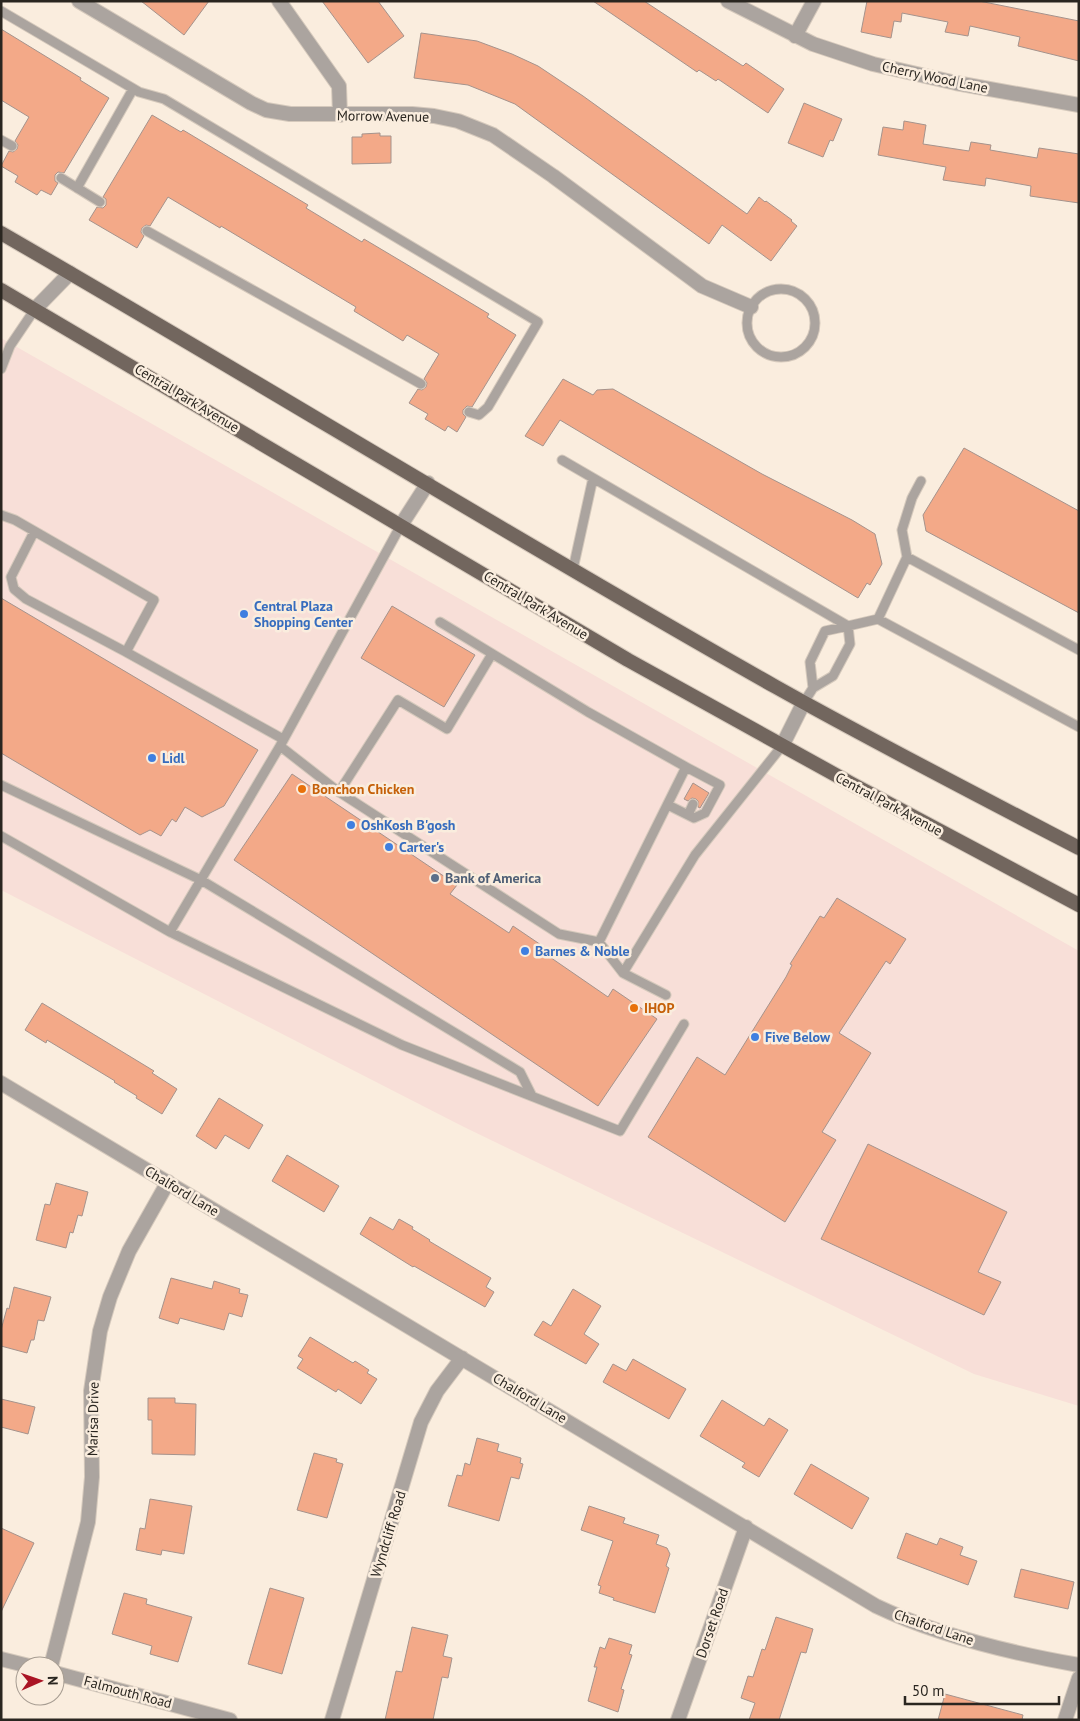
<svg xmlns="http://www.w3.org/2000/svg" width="1080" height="1721" font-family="'PT Sans',sans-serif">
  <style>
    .commercial { fill: #f8dfd8 }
    .building { fill: #f3a988; stroke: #a5938c }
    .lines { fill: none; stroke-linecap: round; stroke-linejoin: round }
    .service-casing { stroke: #d5c9bc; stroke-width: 11 }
    .minor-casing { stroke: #d5c9bc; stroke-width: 16 }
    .primary-casing { stroke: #d5c9bc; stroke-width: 16 }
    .service { stroke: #aba49f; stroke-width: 9 }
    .minor { stroke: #aba49f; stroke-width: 14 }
    .primary { stroke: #72665e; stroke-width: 14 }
    .shop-dot { fill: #3f7fe0; stroke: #faedde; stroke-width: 2 }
    .food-dot { fill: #e8710a; stroke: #faedde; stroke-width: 2 }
    .service-dot { fill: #5c6f8a; stroke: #faedde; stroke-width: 2 }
    .labels { text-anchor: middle; stroke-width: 5; stroke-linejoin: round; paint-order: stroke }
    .street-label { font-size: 14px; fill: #2a2620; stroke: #faedde }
    .shop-label { font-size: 14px; font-weight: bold; fill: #366cbe; stroke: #faedde; text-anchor: start }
    .food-label { font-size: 14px; font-weight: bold; fill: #c56008; stroke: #faedde; text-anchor: start }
    .service-label { font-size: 14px; font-weight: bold; fill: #4e5e75; stroke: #faedde; text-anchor: start }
  </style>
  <rect width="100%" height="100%" fill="#faedde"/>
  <!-- commercial -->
  <path class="commercial" d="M1 338 1079 951V1406L974 1374 462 1126 1 890Z"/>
  <!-- building -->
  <path class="building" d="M141 1H209L184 35Z
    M322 1H378L404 36 368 63Z
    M593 1H644L743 66 746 63 784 89 768 113 718 79 716 81 699 70 697 72Z
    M867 1H979L1079 21V61L1018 46 1020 37 970 26 968 36 945 32 948 22 902 13 901 22 894 21 891 38 861 32Z
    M1 29 81 78 80 80 109 98 64 173 58 172 55 175V181L58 183 51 195 41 190 37 195 15 182 18 176 1 166 9 151 13 152 17 149 18 145 15 141 29 117 1 100Z
    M421 33 477 41 512 54 538 66 583 96 747 214 759 197 765 202 766 201 792 220 791 221 797 226 771 261 722 225 709 244 515 104 468 85 414 78Z
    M804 103 842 119 833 141 830 140 823 157 788 143Z
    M152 115 181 132 183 130 308 205 306 208 362 242 364 239 406 264 489 314 487 317 516 335 472 407 467 406 463 410V414L466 417 457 432 448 426 445 431 425 419 428 414 409 403 418 389 422 390 426 387 427 383 424 379 439 354 407 335 403 341 354 311 356 307 221 226 220 228 168 197 150 226 146 225 142 228 141 232 144 236 137 248 89 220 97 207 103 208 106 205V199L103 197Z
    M904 121 926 125 923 144 969 151 971 142 991 145 990 150 1037 158 1039 148 1079 154V203L1030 196 1031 186 986 178 985 186 943 180 946 167 878 155 883 127 903 130Z
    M380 133V136H391V163L352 164V137H362V134Z
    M563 379 593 395 597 390 613 389 762 474 852 520 875 534 882 564 870 585 867 583 858 598 560 420 543 446 525 436Z
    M964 448 1079 511V613L926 531 923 515Z
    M1 598 258 750 224 806 202 817 185 807 176 822 172 819 161 836 150 830 140 835 1 753Z
    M392 606 475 655 444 707 361 658Z
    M292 774 457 885 450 894 509 933 513 926 547 949 544 953 608 997 613 989 657 1019 598 1106 234 860Z
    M693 783 709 793 700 808 698 807V801L696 799 692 798 688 801 684 799Z
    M837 898 906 939 890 964 886 961 839 1033 871 1053 822 1132 836 1140 785 1222 648 1137 697 1057 725 1075 786 977 792 965 790 964 820 916 824 918Z
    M42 1003 154 1071 152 1073 177 1089 162 1114 136 1098 137 1096 114 1082 115 1081 47 1040 46 1043 25 1030Z
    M219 1098 263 1125 249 1149 225 1135 216 1149 196 1136Z
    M868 1144 1007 1212 978 1272 1001 1282 984 1315 821 1239Z
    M287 1155 339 1186 324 1212 272 1181Z
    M56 1183 88 1192 82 1216 78 1215 73 1233 70 1232 66 1248 36 1240 45 1204 50 1205Z
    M370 1217 393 1230 399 1219 413 1227 412 1229 430 1240 429 1241 491 1278 486 1287 494 1292 485 1307 414 1266 413 1267 360 1234Z
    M171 1278 212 1289 214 1281 240 1289 239 1293 248 1295 242 1317 229 1313 224 1330 180 1318 178 1324 159 1318Z
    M14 1287 51 1297 44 1321 38 1320 34 1340H31L27 1353 1 1346V1330L7 1308 9 1309Z
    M573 1289 601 1306 584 1334 599 1344 586 1364 534 1335 543 1321 551 1326Z
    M310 1337 353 1363 355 1361 369 1370 367 1373 377 1379 361 1404 338 1389 336 1392 297 1368 303 1359 298 1356Z
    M633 1359 686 1389 669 1419 603 1382 613 1364 626 1371Z
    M148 1398H175V1403L196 1404 195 1455 152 1454V1420H148Z
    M1 1399 35 1407 28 1434 1 1427Z
    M722 1400 764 1426 769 1418 788 1430 759 1477 742 1467 745 1463 700 1436Z
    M477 1438 499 1444 497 1451 521 1458 520 1463 523 1464 519 1479 511 1477 499 1521 448 1506 457 1475 462 1476 465 1463 470 1465Z
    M314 1453 337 1459 336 1462 343 1464 327 1518 297 1510Z
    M811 1464 869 1498 852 1529 794 1494Z
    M150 1499 192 1506 184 1554 162 1550 161 1555 136 1550 140 1528 145 1529Z
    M589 1506 625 1518 623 1523 659 1535 656 1544 667 1548 670 1554 666 1566 669 1568 655 1613 613 1600 614 1598 599 1593 601 1586 598 1585 613 1541 581 1530Z
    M1 1528 34 1543 1 1612Z
    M906 1533 937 1545 940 1538 963 1547 960 1555 977 1561 968 1585 897 1558Z
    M1021 1569 1074 1582 1068 1609 1014 1597Z
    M270 1588 304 1598 282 1674 248 1664Z
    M124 1593 147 1599 146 1604 192 1617 178 1662 150 1654 152 1646 112 1634Z
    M776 1617 813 1629 806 1653 801 1652 779 1720H749L755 1703 741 1698 748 1676 753 1677 762 1649 765 1650Z
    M412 1627 448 1635 443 1656 452 1658 448 1678 442 1677 433 1720H385L396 1671 402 1672Z
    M609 1638 632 1645 629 1654 632 1655 621 1689 624 1690 618 1712 588 1701 597 1667H594L600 1647 605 1649Z
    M945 1694 1023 1715 1022 1720H938Z"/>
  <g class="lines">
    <defs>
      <path id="service" d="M1 11 139 92 164 99 538 322 488 407 479 415 469 412
        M1 140 12 146
        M61 178 100 202
        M77 188 133 89
        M147 231 421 384
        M747 323a34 34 0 1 1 68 0a34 34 0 1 1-68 0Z
        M1 369 10 346 35 309
        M562 460 848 626 878 619 1079 727
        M1 515 15 520 154 600 126 652 283 739
        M34 532 11 577 14 589 26 599 126 652
        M907 557 902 530 912 498 921 481
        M573 569 593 478
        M878 619 907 557 1079 650
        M440 622 588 712 686 767 599 942
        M804 702 813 688 833 676 850 644 848 626 825 631 810 662 813 688
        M280 746 339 792 559 934 599 942 623 973 666 995
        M1 785 201 880 520 1072 532 1096
        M339 792 398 700 447 729 492 654
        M668 805 694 818 705 813 720 785 686 767
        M688 815 693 804
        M1 836 170 932 280 746 401 525
        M170 932 402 1045 620 1131 684 1024
        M623 973 695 855 782 746"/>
      <path id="minor" d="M79 1 251 103 266 110 290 114H412L434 116 458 121 493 135 553 176 702 286 751 307
        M279 1 339 86 340 115
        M728 1 813 44 873 64 956 83 1079 105
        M795 36 814 1
        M35 309 70 273
        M401 525 428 483
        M782 746 804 702
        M1 1083 876 1606C939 1636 1010 1653 1079 1665
        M1 1659 29 1666
        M51 1666 88 1522 92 1477 91 1391 100 1331 110 1297 129 1251 168 1182
        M55 1673 230 1720
        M332 1720 421 1422 437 1391 462 1358
        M678 1720 746 1527
        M1065 1720 1079 1678"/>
      <path id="primary" d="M1 233C261 383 515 540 776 687 876 743 977 795 1079 848
        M1 290 628 660 852 784 1079 905"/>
    </defs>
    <!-- service casing -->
    <use href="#service" class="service-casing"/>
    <!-- minor casing -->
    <use href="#minor" class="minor-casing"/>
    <!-- primary casing -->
    <use href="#primary" class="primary-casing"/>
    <!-- service -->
    <use href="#service" class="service"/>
    <!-- minor -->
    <use href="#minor" class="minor"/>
    <!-- primary -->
    <use href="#primary" class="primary"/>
  </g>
  <!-- markers -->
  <g class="shop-dot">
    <circle cx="244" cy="614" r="5"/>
    <circle cx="152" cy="758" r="5"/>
    <circle cx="351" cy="825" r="5"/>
    <circle cx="389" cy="847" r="5"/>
    <circle cx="525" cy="951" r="5"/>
    <circle cx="755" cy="1037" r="5"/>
  </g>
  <g class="food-dot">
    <circle cx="302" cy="789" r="5"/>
    <circle cx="634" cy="1008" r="5"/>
  </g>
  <circle class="service-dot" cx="435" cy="878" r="5"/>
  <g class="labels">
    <!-- street labels -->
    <g class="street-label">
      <text transform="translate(935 77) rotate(12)" y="5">Cherry Wood Lane</text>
      <text transform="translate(383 116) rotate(1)" y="5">Morrow Avenue</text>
      <text transform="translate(187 398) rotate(31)" y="5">Central Park Avenue</text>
      <text transform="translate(536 605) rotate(31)" y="5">Central Park Avenue</text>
      <text transform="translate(889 804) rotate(28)" y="5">Central Park Avenue</text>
      <text transform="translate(182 1191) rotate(31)" y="5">Chalford Lane</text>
      <text transform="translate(530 1398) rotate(31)" y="5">Chalford Lane</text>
      <text transform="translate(93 1419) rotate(-89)" y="5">Marisa Drive</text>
      <text transform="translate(388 1534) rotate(-73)" y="5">Wyndcliff Road</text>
      <text transform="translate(712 1623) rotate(-71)" y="5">Dorset Road</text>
      <text transform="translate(934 1627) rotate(19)" y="5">Chalford Lane</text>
      <text transform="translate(128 1692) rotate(15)" y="5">Falmouth Road</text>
    </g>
    <!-- shop labels -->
    <g class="shop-label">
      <text x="254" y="611">Central Plaza<tspan x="254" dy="16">Shopping Center</tspan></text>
      <text x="162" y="763">Lidl</text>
      <text x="361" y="830">OshKosh B'gosh</text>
      <text x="399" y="852">Carter's</text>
      <text x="535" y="956">Barnes &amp; Noble</text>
      <text x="765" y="1042">Five Below</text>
    </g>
    <!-- food labels -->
    <g class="food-label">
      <text x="312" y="794">Bonchon Chicken</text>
      <text x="644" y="1013">IHOP</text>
    </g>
    <!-- service labels -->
    <g class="service-label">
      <text x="445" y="883">Bank of America</text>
    </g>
  </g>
  <!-- border -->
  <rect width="1080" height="1721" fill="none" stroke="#2a2620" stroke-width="5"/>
  <!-- north arrow -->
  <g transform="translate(40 1681) rotate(88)"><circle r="24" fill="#faedde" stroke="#a79d92"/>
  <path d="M0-4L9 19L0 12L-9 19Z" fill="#aa1424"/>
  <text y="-8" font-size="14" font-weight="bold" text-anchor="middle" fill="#2a2620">N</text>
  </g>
  <!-- scale -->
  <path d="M905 1696v8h154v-8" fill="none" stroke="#2a2620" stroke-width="2.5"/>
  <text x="912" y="1696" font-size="15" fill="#2a2620" stroke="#faedde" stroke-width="4" paint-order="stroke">50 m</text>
</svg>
